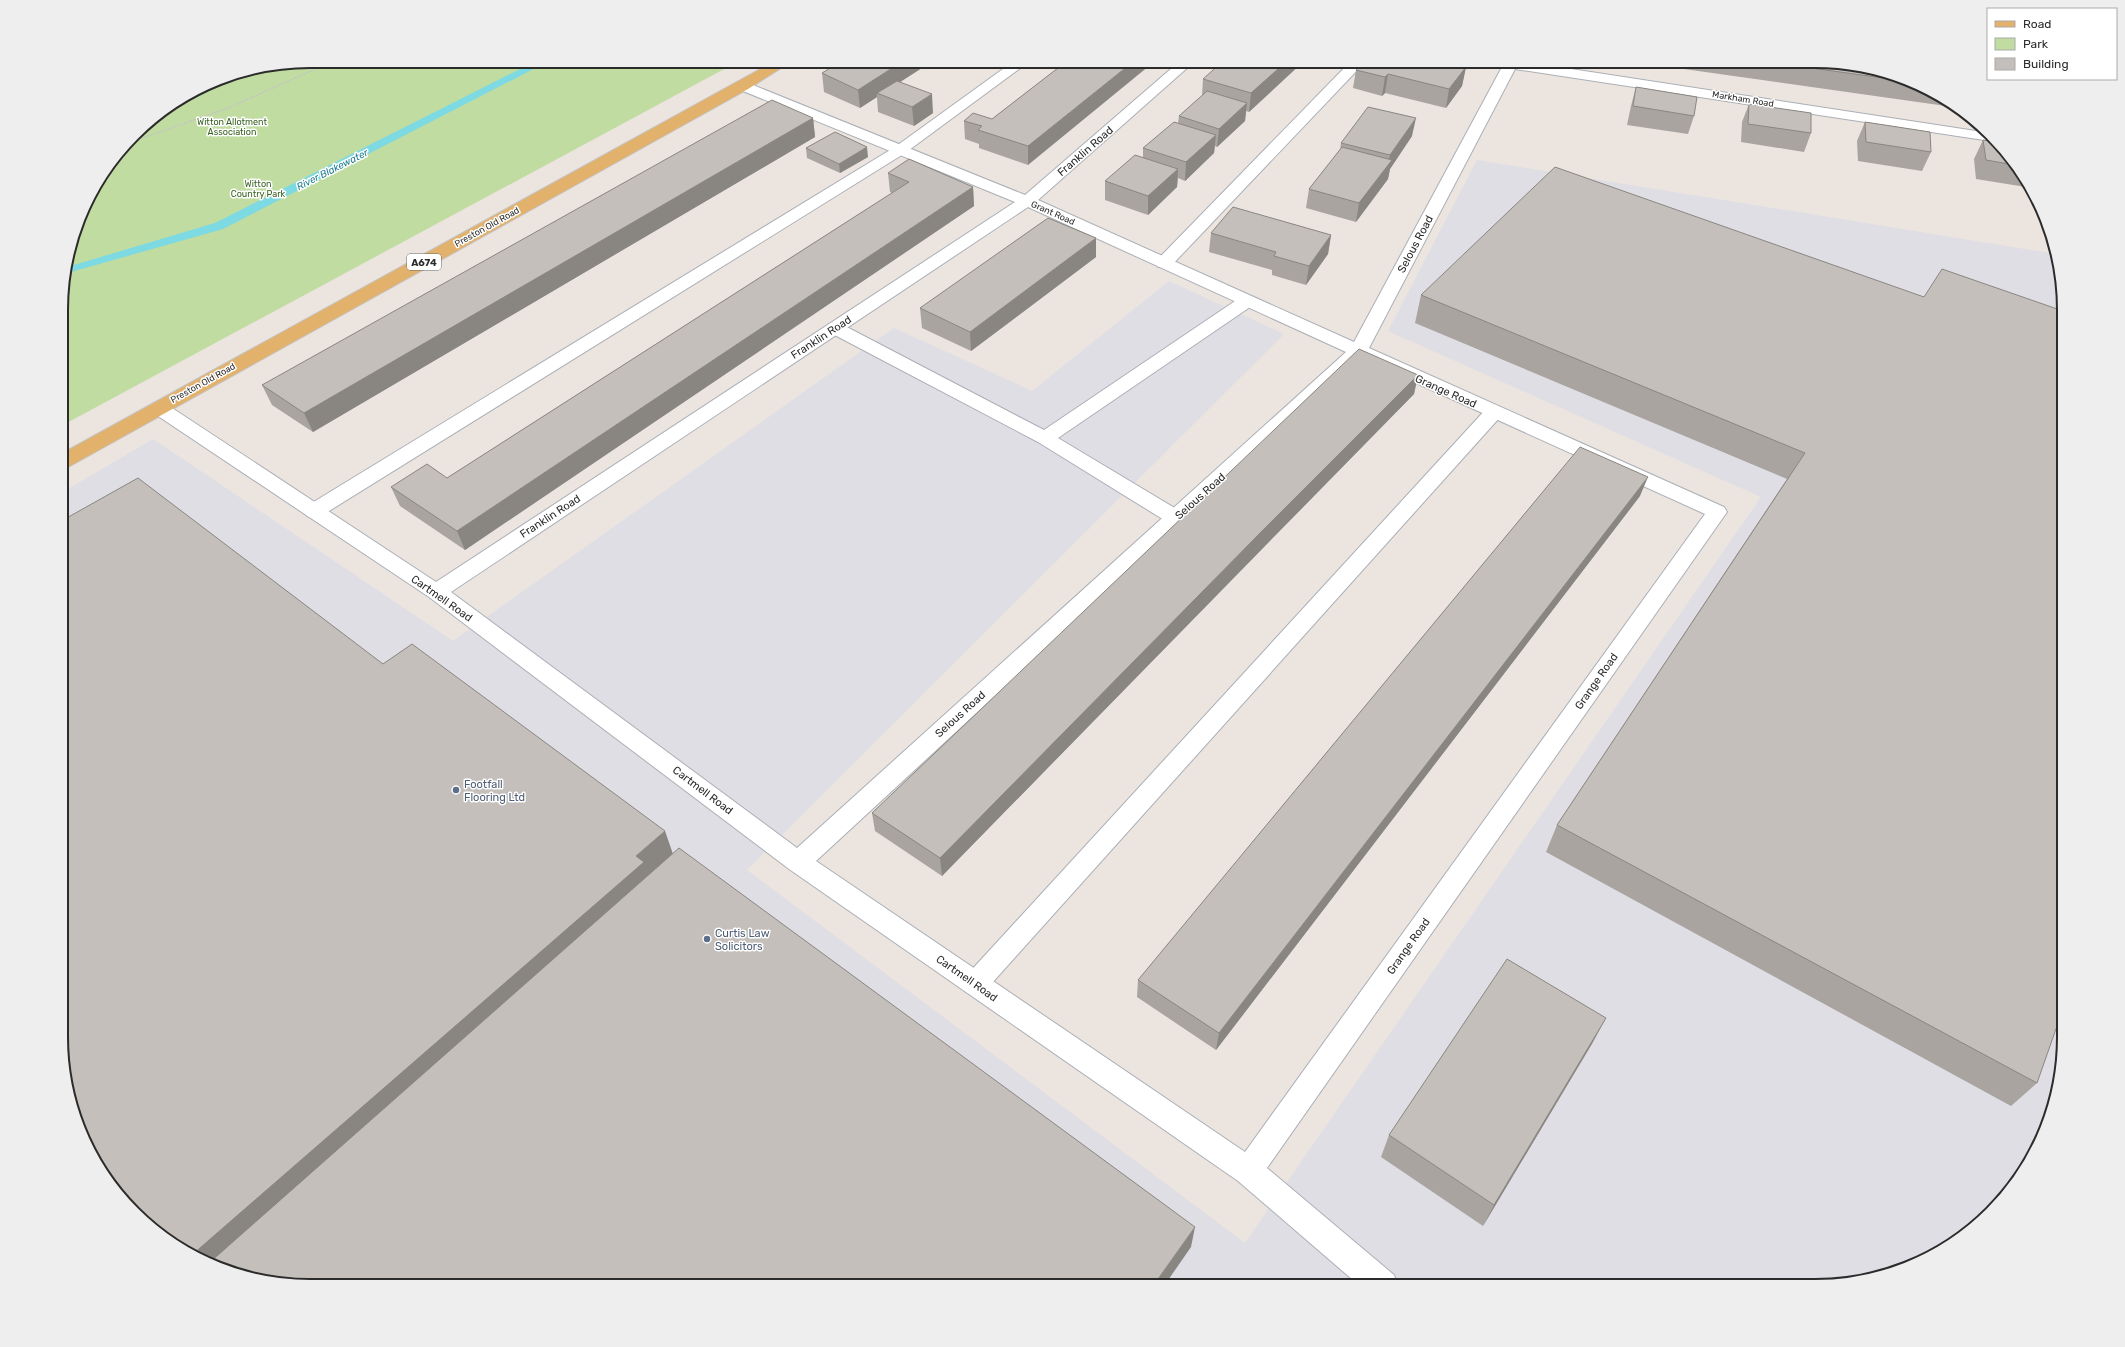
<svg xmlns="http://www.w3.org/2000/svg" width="2125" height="1347" font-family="Rubik,sans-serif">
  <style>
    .industrial { fill: #dfdee5 }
    .green { fill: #c0dca1 }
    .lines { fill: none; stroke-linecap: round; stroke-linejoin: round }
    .stream { fill: #7dd9e2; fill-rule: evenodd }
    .service-casing { stroke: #abafb6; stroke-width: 2 }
    .minor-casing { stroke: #abafb6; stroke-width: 2 }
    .primary-casing { stroke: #c4c4c4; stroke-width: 2 }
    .path { stroke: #c4c4c4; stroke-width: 1.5; stroke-dasharray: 2 1.5; stroke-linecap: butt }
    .service { fill: #fff; fill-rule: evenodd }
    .minor { fill: #fff; fill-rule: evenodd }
    .primary { fill: #e2b26d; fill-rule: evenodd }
    .wall { fill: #a9a4a0 }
    .shaded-wall { fill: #898682 }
    .building { fill: #c4bfba; stroke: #898682 }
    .service-dot { fill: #5c6f8a; stroke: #fff; stroke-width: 1.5 }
    .labels { text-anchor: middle; stroke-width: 3; stroke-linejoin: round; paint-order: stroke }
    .far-street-label { font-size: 9px; fill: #2b2b2b; stroke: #fff }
    .far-park-label { font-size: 9px; fill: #3a6122; stroke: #fff }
    .far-water-label { font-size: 10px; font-style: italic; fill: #1c7b8e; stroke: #fff }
    .shield { fill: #fff; stroke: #6b6b6b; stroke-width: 1 }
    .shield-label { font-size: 10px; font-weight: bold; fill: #2b2b2b }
    .street-label { font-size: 11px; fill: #2b2b2b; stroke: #fff }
    .service-label { font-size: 11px; fill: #4e5e75; stroke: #fff; text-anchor: start }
    .rim { fill: none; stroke: #2b2b2b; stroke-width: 2 }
  </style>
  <rect width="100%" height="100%" fill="#ebe4df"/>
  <!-- industrial -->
  <path class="industrial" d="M1477 160 2056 254 2063 294V1053L2051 1117 2022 1175 1991 1213 1940 1252 1880 1277 1831 1285 310 1286 63 1069V492L153 439 453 641 894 328 1032 391 1169 281 1284 334 747 870 1245 1243 1761 497 1388 331Z"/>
  <!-- green -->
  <path class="green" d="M310 61H739L63 425V278L87 200 146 123 215 80Z"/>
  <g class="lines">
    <!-- stream -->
    <path class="stream" d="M536 61H549L223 229 64 274 67 267 215 223Z"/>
    <defs>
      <path id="service" d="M1014 61H1030L905 153 321 516 314 518 307 516 304 511 307 506 895 147Z
        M1351 61H1366L1170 267H1158L1156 263 1158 259Z
        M1247 296 1253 297 1256 301 1253 305 1058 438 1183 513 1186 518 1183 523 1176 525 1169 523 1038 442 829 332 826 328 829 324 835 323 841 324 1044 430 1241 297Z
        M1494 406 1501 408 1503 412 1501 416 984 992 975 996 966 992 962 984 966 976 1487 408Z"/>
      <path id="minor" d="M1180 61H1195L1038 200 1354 342 1502 67 1486 64 1484 61H1519L1989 133 1997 142 1515 69 1369 348 1724 507 1727 512 1267 1168 1394 1275 1398 1286H1360L1238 1181 789 869 429 597 152 412 150 408 152 404 159 402 166 404 436 582 1015 202 738 89 736 86 738 83H748L1025 195ZM1028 207 1346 352 797 848 451 592ZM1361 358 1705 514 1245 1152 816 861Z"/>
      <path id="primary" d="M775 61H792L748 89 70 466 63 467V453Z"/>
    </defs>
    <!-- service casing -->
    <use href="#service" class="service-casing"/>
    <!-- minor casing -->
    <use href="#minor" class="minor-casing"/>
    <!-- primary casing -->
    <use href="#primary" class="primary-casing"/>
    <!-- path -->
    <path class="path" d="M131 142 228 108 333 61"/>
    <!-- service -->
    <use href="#service" class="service"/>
    <!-- minor -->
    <use href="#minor" class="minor"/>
    <!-- primary -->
    <use href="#primary" class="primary"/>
  </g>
  <!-- wall -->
  <path class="wall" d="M1067 61 1028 165 979 148V144L965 139 964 121 992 119Z
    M1304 61 1249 112 1246 111 1245 121 1217 147 1215 146 1214 153 1185 181 1178 178 1177 187 1148 215 1105 200V181L1143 157V148L1178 123 1179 116 1202 96 1203 79Z
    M1627 61H1815L1880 70 1953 103 1960 108Z
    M1466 67 1462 86 1446 108 1385 93 1382 96 1353 88 1356 70Z
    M822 73 900 82 933 113 914 126 878 112 877 97 860 108 824 92Z
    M1636 87 1694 116 1688 134 1627 125 1631 106Z
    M1749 104 1811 133 1804 152 1741 142 1742 122Z
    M813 118 815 137 313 432 272 405 262 385Z
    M1865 122 1931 152 1922 171 1858 161 1857 141Z
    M1412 136 1390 169 1388 179 1356 222 1306 208 1309 189 1340 150 1341 143Z
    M1983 140 1997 142 2030 185 2032 188 1976 179 1974 159Z
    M806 148 868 157 840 173 807 158Z
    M888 173 973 187 974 206 465 550 400 506 391 487 447 478 892 193 890 192Z
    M1211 233 1331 235 1328 254 1306 285 1272 275V270L1209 252Z
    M1096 257 971 351 922 328 920 308Z
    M1421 295 1924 297 2037 1083 2011 1106 1546 852 1557 825 1787 479 1415 323Z
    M1418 375 1414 394 1263 548 942 876 875 831 872 813Z
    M1640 496 1216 1050 1137 997 1138 980Z
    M1593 1042 1483 1226 1381 1157 1389 1135Z"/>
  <!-- shaded-wall -->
  <path class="shaded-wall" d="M903 61H933L880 95 877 93V97L860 108 858 90Z
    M1134 61H1155L1028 165V146Z
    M1287 61H1304L1249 112 1251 93Z
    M1466 67 1462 86 1446 108 1449 89Z
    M1388 74 1385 93 1382 96 1385 77Z
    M932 94 933 113 914 126 912 107Z
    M1247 103 1245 121 1217 147 1219 129Z
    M813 118 815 137 313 432 304 413Z
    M1416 118 1412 136 1390 169 1388 179 1356 222 1359 203 1388 164 1390 155Z
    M1216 135 1214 153 1185 181 1186 162Z
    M867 147 868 157 840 173 839 164Z
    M1178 169 1177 187 1148 215V196Z
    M973 187 974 206 465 550 457 531Z
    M1331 235 1328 254 1306 285 1309 266Z
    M1096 238V257L971 351 970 332Z
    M1418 375 1414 394 1263 548 942 876 940 858 1265 528Z
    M1648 477 1640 496 1216 1050 1219 1033Z
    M665 831 674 857 223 1269 193 1254 636 856Z
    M1606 1018 1593 1042 1483 1226 1494 1205Z
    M1195 1227 1191 1247 1164 1286H1153Z"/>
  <!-- building -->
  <path class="building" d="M842 61H903L858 90 822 73Z
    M1067 61H1134L1028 146 978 130 982 126 964 121 973 113 992 119Z
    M1223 61H1287L1251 93 1203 79Z
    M1364 61H1439L1466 67 1449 89 1388 74 1385 77 1356 70Z
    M1761 61H1815L1880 70 1905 81Z
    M897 81 932 94 912 107 877 93Z
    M1636 87 1697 97 1694 116 1633 106Z
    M1207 91 1247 103 1219 129 1179 116Z
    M772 100 813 118 304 413 262 385Z
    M1749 104 1811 113V133L1748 124Z
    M1368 107 1416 118 1390 155 1341 143Z
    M1174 122 1216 135 1186 162 1143 148Z
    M1865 122 1930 132 1931 152 1866 142Z
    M835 132 867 147 839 164 806 148Z
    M1983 140 1997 142 2015 165 1986 160Z
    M1342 147 1392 160 1359 203 1309 189Z
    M1135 155 1178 169 1148 196 1105 181Z
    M909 159 973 187 457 531 391 487 427 464 447 478 909 182 888 173Z
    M1555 167 1924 297 1942 269 2063 311V1009L2037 1083 1557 825 1805 453 1421 295Z
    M1233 207 1331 235 1309 266 1274 256 1276 252 1211 233Z
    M1048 218 1096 238 970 332 920 308Z
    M1359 349 1418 375 1265 528 940 858 872 813Z
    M1580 447 1648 477 1219 1033 1138 980Z
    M138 478 383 664 412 644 665 831 636 856 644 862 193 1254 172 1244 103 1175 74 1117 63 1069V520Z
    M679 848 1195 1227 1153 1286H310L230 1273 209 1263Z
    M1507 959 1606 1018 1494 1205 1389 1135Z"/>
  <!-- markers -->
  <g class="service-dot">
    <circle cx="456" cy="790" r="4"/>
    <circle cx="707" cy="939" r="4"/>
  </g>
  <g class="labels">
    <!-- far-street labels -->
    <g class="far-street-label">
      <text transform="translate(1743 99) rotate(9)" y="3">Markham Road</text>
      <text transform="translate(1053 213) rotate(24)" y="3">Grant Road</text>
      <text transform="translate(487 227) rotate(-29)" y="3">Preston Old Road</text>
      <text transform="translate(203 383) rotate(-29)" y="3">Preston Old Road</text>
    </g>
    <!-- far-park labels -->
    <g class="far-park-label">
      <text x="232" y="125">Witton Allotment<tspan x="232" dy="10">Association</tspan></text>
      <text x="258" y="187">Witton<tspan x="258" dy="10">Country Park</tspan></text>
    </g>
    <!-- far-water labels -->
    <g class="far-water-label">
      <text transform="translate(332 169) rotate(-27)" y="4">River Blakewater</text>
    </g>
    <!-- shield labels -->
    <rect class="shield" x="407" y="254" width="34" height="16" rx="3"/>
    <g class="shield-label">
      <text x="424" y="266">A674</text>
    </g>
    <!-- street labels -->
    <g class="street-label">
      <text transform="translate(1085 151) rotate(-41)" y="4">Franklin Road</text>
      <text transform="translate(1415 244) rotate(-62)" y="4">Selous Road</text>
      <text transform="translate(821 337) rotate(-33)" y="4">Franklin Road</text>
      <text transform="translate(1446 391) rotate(24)" y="4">Grange Road</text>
      <text transform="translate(1200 496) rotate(-42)" y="4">Selous Road</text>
      <text transform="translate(550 516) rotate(-33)" y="4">Franklin Road</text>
      <text transform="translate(442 598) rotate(35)" y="4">Cartmell Road</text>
      <text transform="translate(1596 681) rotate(-55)" y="4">Grange Road</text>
      <text transform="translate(960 714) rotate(-42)" y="4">Selous Road</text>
      <text transform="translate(703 790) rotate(37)" y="4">Cartmell Road</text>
      <text transform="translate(1408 946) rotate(-55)" y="4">Grange Road</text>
      <text transform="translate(967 978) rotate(35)" y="4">Cartmell Road</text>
    </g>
    <!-- service labels -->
    <g class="service-label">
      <text x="464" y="788">Footfall<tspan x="464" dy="13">Flooring Ltd</tspan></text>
      <text x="715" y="937">Curtis Law<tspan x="715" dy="13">Solicitors</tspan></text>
    </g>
  </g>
  <!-- crop -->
  <path d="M0 0H2125V1347H0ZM310 68H1815A242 242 0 0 1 2057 310V1037A242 242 0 0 1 1815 1279H310A242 242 0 0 1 68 1037V310A242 242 0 0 1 310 68Z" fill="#eee" fill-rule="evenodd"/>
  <path class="rim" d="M310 68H1815A242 242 0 0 1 2057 310V1037A242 242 0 0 1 1815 1279H310A242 242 0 0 1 68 1037V310A242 242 0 0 1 310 68Z"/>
  <!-- legend -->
  <rect x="1987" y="8" width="130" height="72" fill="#ffffff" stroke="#aaaaaa"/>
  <rect x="1995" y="21" width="20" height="6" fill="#e2b26d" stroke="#aaaaaa"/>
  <text x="2023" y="28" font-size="12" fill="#2b2b2b">Road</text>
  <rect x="1995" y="38" width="20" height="12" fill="#c0dca1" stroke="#aaaaaa"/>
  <text x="2023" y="48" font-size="12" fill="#2b2b2b">Park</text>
  <rect x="1995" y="58" width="20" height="12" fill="#c4bfba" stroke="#aaaaaa"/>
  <text x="2023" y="68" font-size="12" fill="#2b2b2b">Building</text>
</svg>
